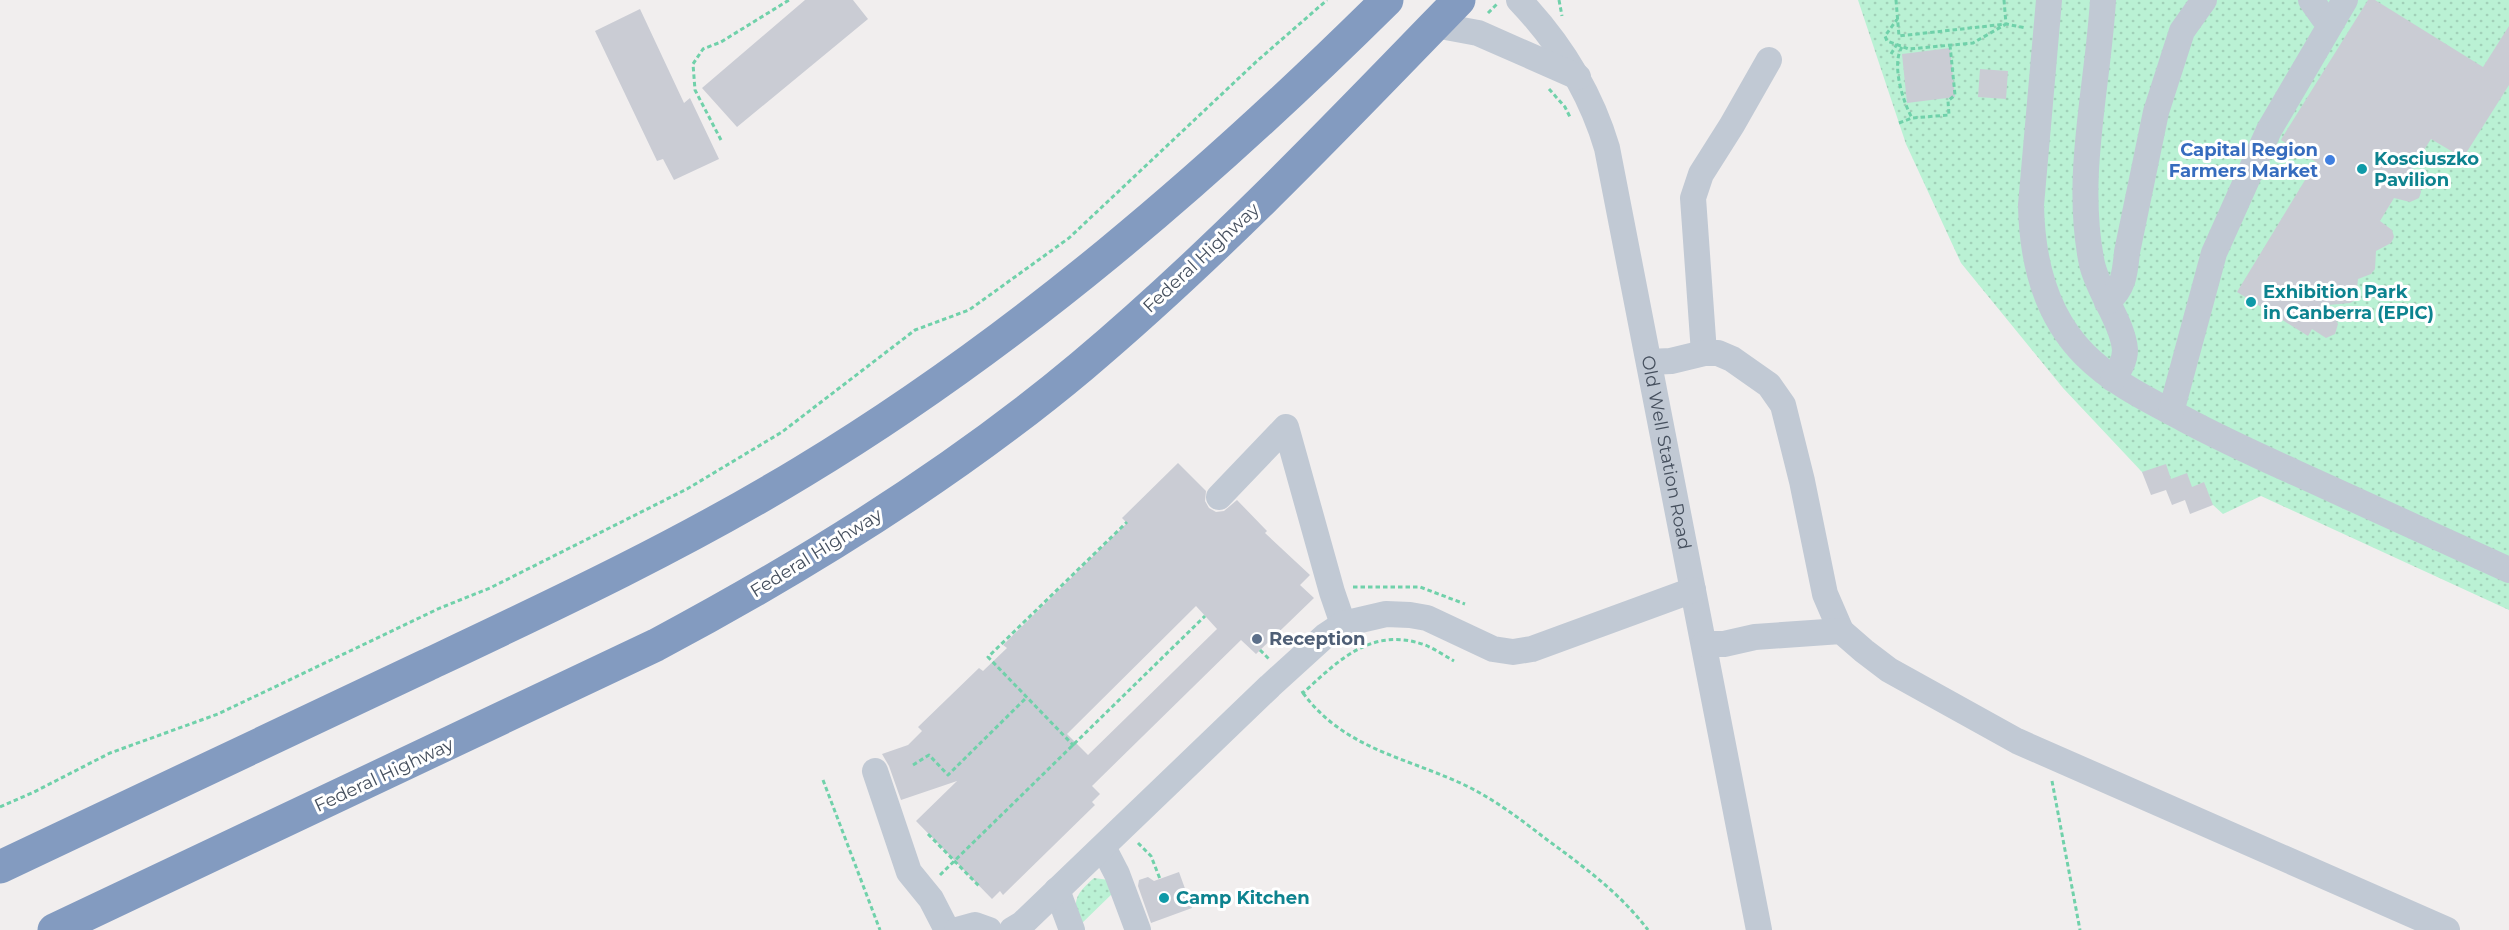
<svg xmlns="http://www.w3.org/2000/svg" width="2509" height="930" font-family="Montserrat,sans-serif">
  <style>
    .park { fill: url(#park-dots) }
    .building { fill: #caccd4; fill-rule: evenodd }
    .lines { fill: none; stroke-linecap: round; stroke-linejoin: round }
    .path { stroke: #70d1aa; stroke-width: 3; stroke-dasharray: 4.5 3; stroke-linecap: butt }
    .minor { stroke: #c1c9d4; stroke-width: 26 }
    .highway { stroke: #839bc0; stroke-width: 33 }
    .shop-dot { fill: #3f7fe0; stroke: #fff; stroke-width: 2 }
    .culture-dot { fill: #0f9aa8; stroke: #fff; stroke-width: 2 }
    .service-dot { fill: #5c6f8a; stroke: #fff; stroke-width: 2 }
    .labels { text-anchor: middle; stroke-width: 6; stroke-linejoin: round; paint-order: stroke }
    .shop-label { font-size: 18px; font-weight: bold; fill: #366cbe; stroke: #fff; text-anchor: end }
    .culture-label { font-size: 18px; font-weight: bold; fill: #0d838f; stroke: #fff; text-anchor: start }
    .street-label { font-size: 18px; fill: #454f5d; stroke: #fff }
    .service-label { font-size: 18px; font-weight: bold; fill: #4e5e75; stroke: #fff; text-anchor: start }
  </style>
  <defs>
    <pattern id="park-dots" width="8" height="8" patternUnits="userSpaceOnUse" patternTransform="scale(1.5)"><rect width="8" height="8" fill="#baf1d4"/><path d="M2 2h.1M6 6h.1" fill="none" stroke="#a1d0b8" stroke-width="1.8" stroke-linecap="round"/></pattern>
  </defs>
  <rect width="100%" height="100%" fill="#f1eeee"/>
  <!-- park -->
  <path class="park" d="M1858 0H2509V610L2261 496 2223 514 2213 505 2142 472 2063 388 1961 263 1906 144Z
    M1094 878 1109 880 1115 891 1078 927C1074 901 1073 896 1094 878Z"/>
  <!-- building -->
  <path class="building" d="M805 0H853L868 19 737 127 702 88Z
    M2368 0H2375L2483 67 2509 26V85L2463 158 2431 139 2407 177 2420 186 2421 192 2419 198 2410 202 2394 198 2380 221 2392 230 2394 237 2391 243 2376 251 2375 269 2371 274 2358 279 2356 300 2350 303 2329 305 2338 324 2335 334 2326 338 2312 329 2308 336 2237 292 2316 162 2281 140 2282 138Z
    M640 9 684 103 690 98 719 159 674 180 663 159 657 161 595 31Z
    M1950 48 1955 97 1907 103 1902 54Z
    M1980 69 2008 71 2006 99 1978 97Z
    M1178 463 1206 491 1205 501 1209 508 1216 512 1224 511 1237 500 1267 531 1265 533 1310 575 1300 585 1314 598 1256 654 1241 640 1092 786 1100 794 1092 802 1095 805 1003 895 1000 891 992 899 916 821 957 781 901 800 889 766 882 754 908 745 922 731 918 727 979 668 983 671 1007 648 1003 645 1127 523 1122 518ZM1196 606 1217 629 1088 755 1067 734Z
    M2166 464 2171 479 2187 473 2192 487 2204 482 2213 505 2190 514 2185 500 2172 505 2166 490 2151 495 2142 472Z
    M1179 872 1192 908 1151 923 1138 886 1139 880 1148 877 1154 881Z"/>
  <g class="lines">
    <!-- path -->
    <path class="path" d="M1559 0 1562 16
      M1896 0 1899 36 2006 24 1973 43 1909 49 1887 41 1885 36 1898 18
      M2004 0 2006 24 2026 28
      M1488 13 1498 3
      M1902 47C1891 64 1903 102 1912 118
      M1891 54 1897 44
      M1549 89 1565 107 1570 117
      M1899 123 1912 118 1949 115 1948 101 1955 95 1950 45
      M721 140 695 90 693 64 703 49 721 42 789 0
      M1353 587H1420L1465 604
      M1260 650 1269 659
      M1302 691 1303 693C1339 660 1372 626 1425 645 1435 649 1445 656 1454 661
      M1303 693C1343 747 1400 756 1458 782 1490 796 1519 818 1546 839 1583 866 1620 893 1648 930
      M1074 746 988 657 1127 522
      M913 765 929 755 948 775 1027 697
      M823 780 880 930
      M2052 781 2080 930
      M0 807 34 792 110 753 218 714 440 608 490 588 687 489 782 432 915 330 969 310 1069 238 1257 61 1327 0
      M928 834 980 887
      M1138 843 1151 856 1160 879
      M940 875 1205 616"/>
    <!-- minor -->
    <g class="minor">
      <path id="s1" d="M1519 0C1560 43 1590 91 1607 148L1759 930"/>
      <path d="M2049 0 2031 205C2032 259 2045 315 2085 355 2114 384 2149 400 2184 419 2230 444 2279 465 2327 487 2388 515 2448 542 2509 570"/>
      <path d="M2103 0C2098 87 2074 177 2092 264 2098 291 2123 323 2125 350 2125 361 2119 370 2113 379"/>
      <path d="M2311 0 2323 17"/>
      <path d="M1435 25 1478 33 1578 77"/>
      <path d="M2107 302C2124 288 2125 273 2127 252L2156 112 2182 31 2204 0"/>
      <path d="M1704 353 1693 198 1701 174 1732 125 1769 60"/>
      <path d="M1649 362 1671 361 1704 353H1718L1732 359 1769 385 1783 405 1802 481 1825 594 1841 631"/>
      <path d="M2171 412 2214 253 2269 130 2345 0"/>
      <path d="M1219 497 1286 427 1332 592 1343 624"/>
      <path d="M1704 644H1724L1755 637 1841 631 1864 651 1889 670 2017 741 2447 930"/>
      <path d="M875 771 909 872 931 899 947 930"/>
      <path d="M1103 847 1117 874 1138 930"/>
      <path d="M1057 890 1072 930"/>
      <path d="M957 930 975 925 989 930"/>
      <path d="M1012 930 1022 924 1270 686 1325 636 1343 624 1386 614 1410 615 1427 618 1493 649 1513 652 1532 649 1693 590"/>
    </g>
    <!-- highway -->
    <path class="highway" d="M0 867C142 800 284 732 427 665 554 605 682 545 802 472 1017 342 1209 176 1387 0
      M54 930 656 645C806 565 952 475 1082 366 1216 253 1337 126 1459 0"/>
  </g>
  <!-- markers -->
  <circle class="shop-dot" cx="2330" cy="160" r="6"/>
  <g class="culture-dot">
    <circle cx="2362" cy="169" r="6"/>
    <circle cx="2251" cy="302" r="6"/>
    <circle cx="1164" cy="898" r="6"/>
  </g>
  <circle class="service-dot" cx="1257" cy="639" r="6"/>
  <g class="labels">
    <!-- shop labels -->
    <g class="shop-label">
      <text x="2318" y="156">Capital Region<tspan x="2318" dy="21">Farmers Market</tspan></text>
    </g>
    <!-- culture labels -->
    <g class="culture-label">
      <text x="2374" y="165">Kosciuszko<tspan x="2374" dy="21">Pavilion</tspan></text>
      <text x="2263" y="298">Exhibition Park<tspan x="2263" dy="21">in Canberra (EPIC)</tspan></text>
      <text x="1176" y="904">Camp Kitchen</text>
    </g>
    <!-- street labels -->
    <g class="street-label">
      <text transform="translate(1201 258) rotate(-43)" y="6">Federal Highway</text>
      <text dy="6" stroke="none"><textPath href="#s1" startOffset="484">Old Well Station Road</textPath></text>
      <text transform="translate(816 553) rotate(-32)" y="6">Federal Highway</text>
      <text transform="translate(384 775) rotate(-25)" y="6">Federal Highway</text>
    </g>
    <!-- service labels -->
    <g class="service-label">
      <text x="1269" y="645">Reception</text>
    </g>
  </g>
</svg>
